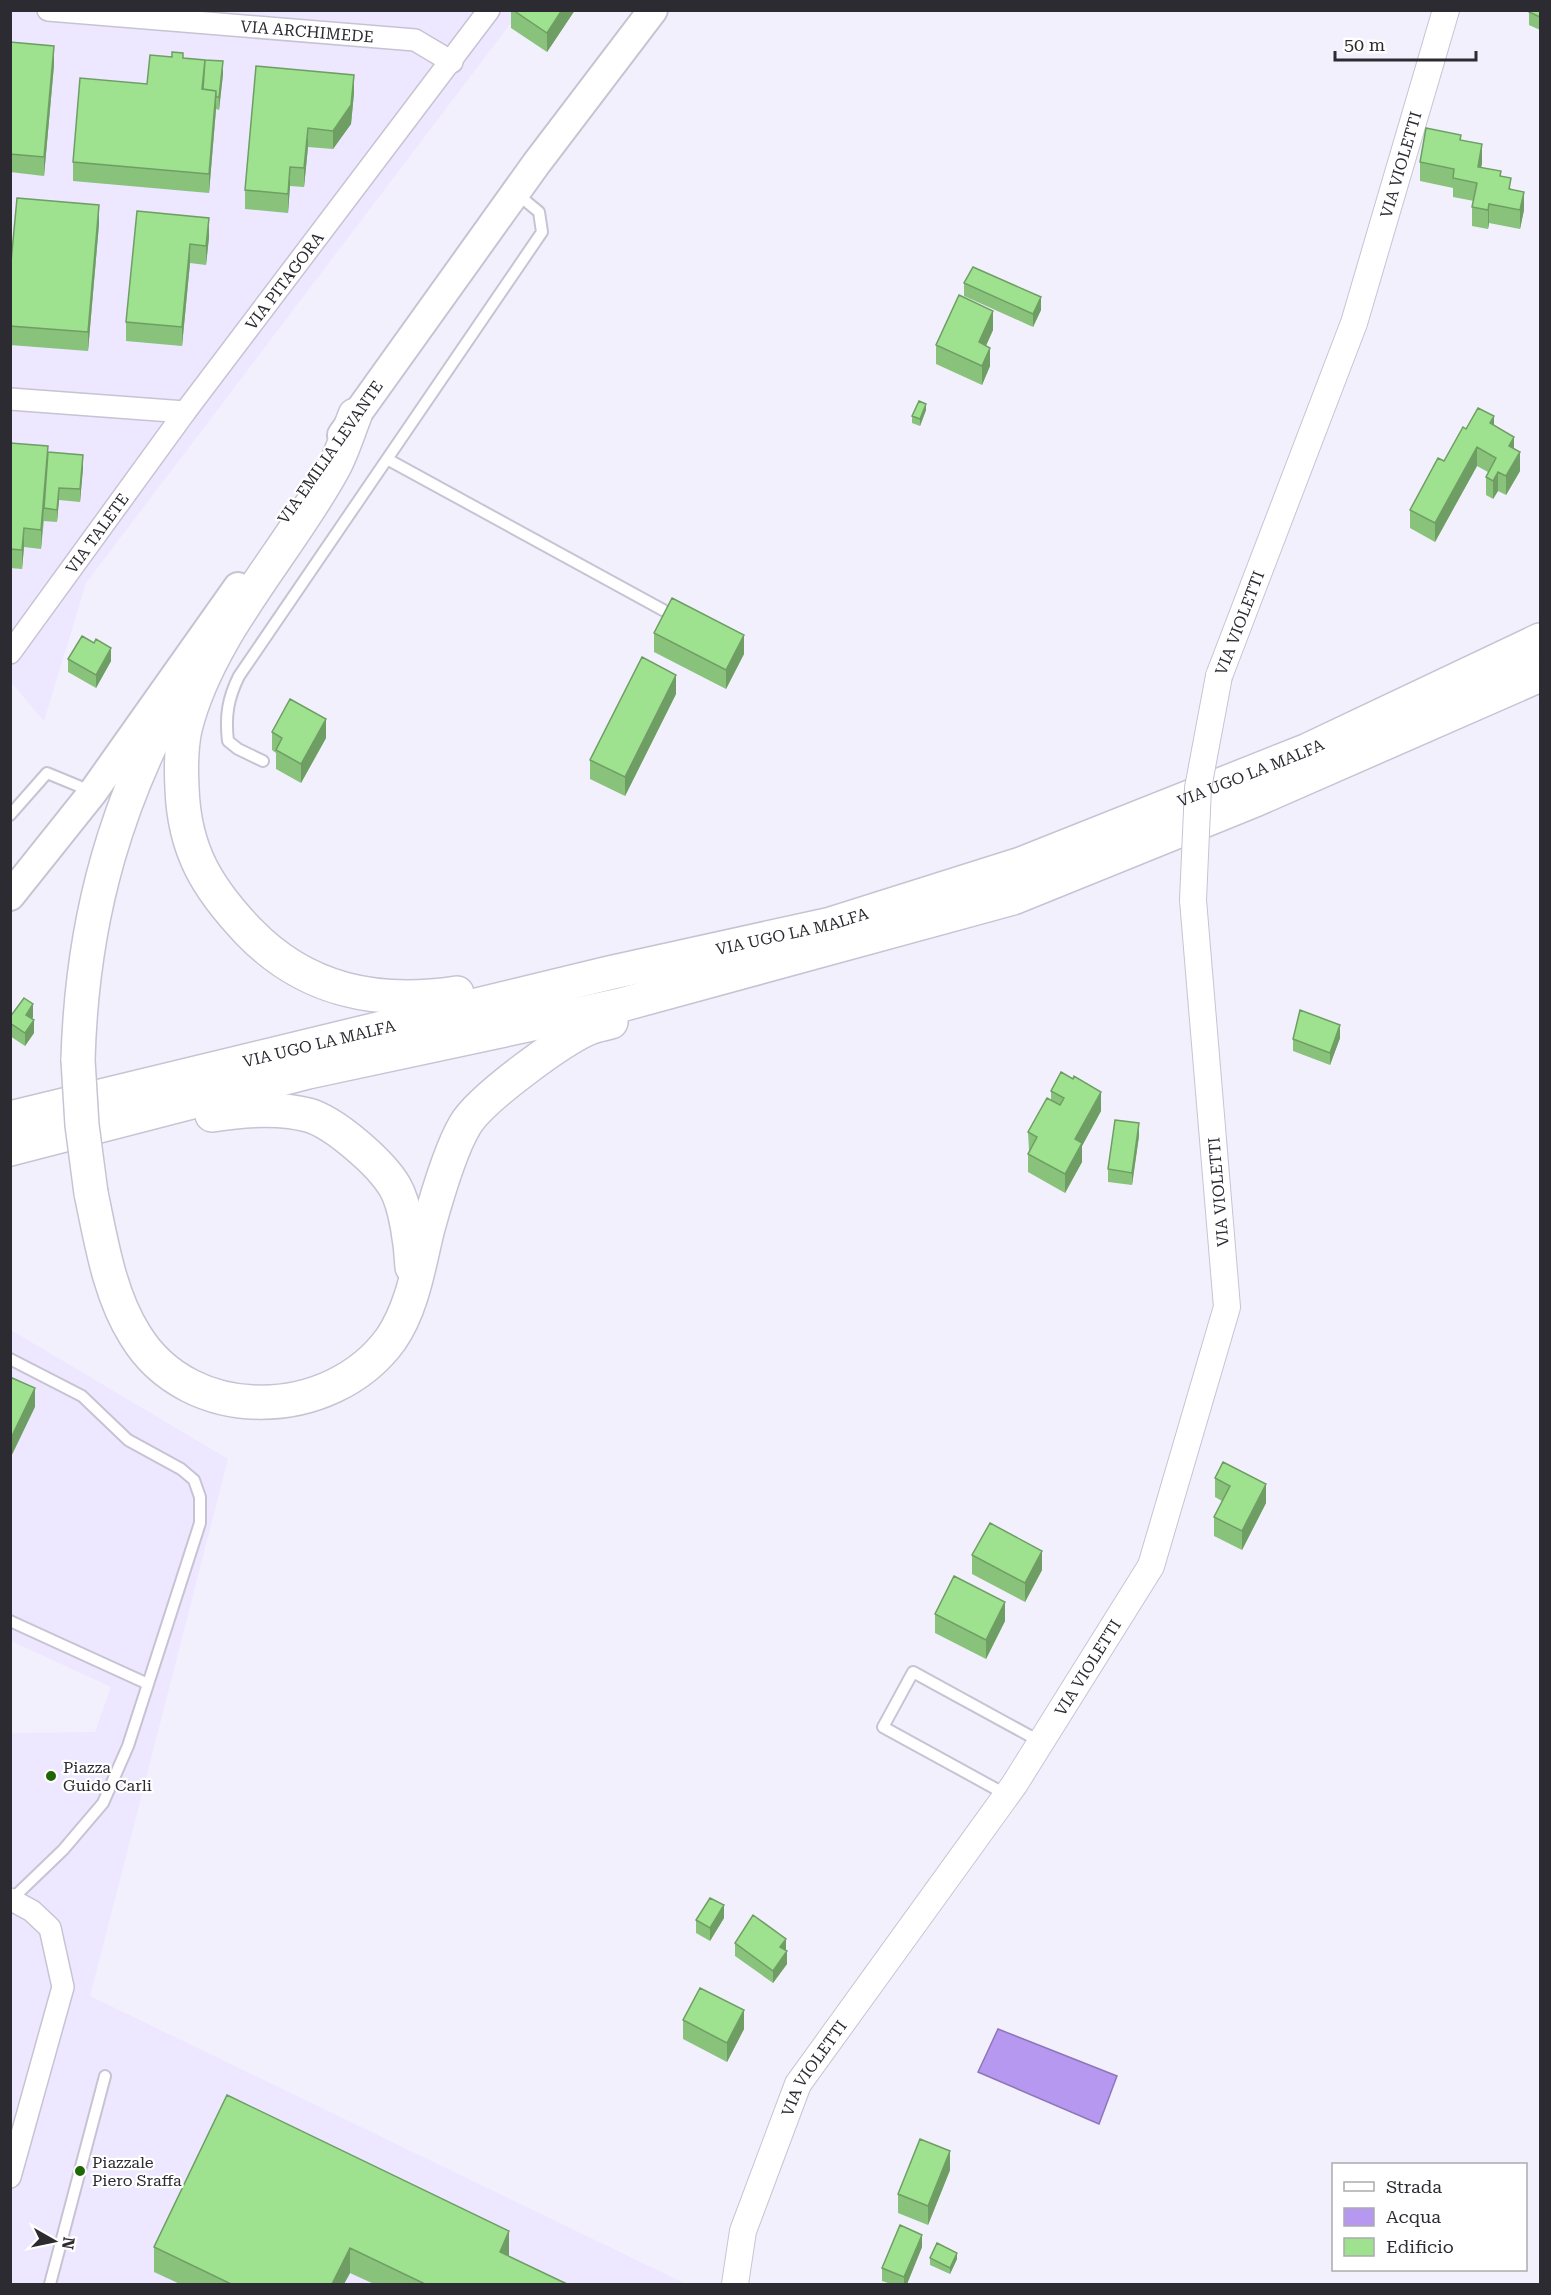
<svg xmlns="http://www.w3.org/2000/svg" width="1551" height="2295" font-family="'Roboto Serif',serif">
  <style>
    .built { fill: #ede7ff }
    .water { fill: #b698f1; stroke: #8d77b7; stroke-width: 1.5 }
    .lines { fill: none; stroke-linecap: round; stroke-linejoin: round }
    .service-casing { stroke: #c8c3d3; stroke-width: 14 }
    .minor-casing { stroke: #c8c3d3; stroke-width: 24 }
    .tertiary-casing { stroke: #c8c3d3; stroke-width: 28 }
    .secondary-casing { stroke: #c8c3d3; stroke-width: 32 }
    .trunk-casing { stroke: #c8c3d3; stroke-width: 36 }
    .service { stroke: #fff; stroke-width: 10 }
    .minor { stroke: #fff; stroke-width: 21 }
    .tertiary { stroke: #fff; stroke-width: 26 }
    .secondary { stroke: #fff; stroke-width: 28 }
    .trunk { stroke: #fff; stroke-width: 33 }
    .tertiary-bridge-casing { stroke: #c8c3d3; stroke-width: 28; stroke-linecap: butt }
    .trunk-bridge-casing { stroke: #c8c3d3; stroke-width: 36; stroke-linecap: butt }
    .tertiary-bridge { stroke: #fff; stroke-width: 26 }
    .trunk-bridge { stroke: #fff; stroke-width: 33 }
    .wall { fill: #88c27b }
    .shaded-wall { fill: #6f9e64 }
    .building { fill: #9ee18f; stroke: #6f9e64; stroke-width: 1.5 }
    .poi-dot { fill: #1d6804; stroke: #fff; stroke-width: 2 }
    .labels { text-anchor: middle; stroke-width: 4.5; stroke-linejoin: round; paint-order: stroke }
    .street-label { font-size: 16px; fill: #2c2b31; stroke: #fff }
    .poi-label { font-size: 16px; fill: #2c2b31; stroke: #fff; text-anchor: start }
  </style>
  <rect width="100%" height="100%" fill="#f3f0fd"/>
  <!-- built -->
  <path class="built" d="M10 11H520L86 583 44 721 10 681Z
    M11 1330 228 1459 90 1996 686 2284H11V1733L95 1732 111 1687 11 1641Z"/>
  <!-- water -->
  <path class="water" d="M998 2029 1117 2076 1099 2124 978 2072Z"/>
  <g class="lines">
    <defs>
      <path id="service" d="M387 459 663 610
        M263 761 238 749 228 741C225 716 228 698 239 676L542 232 539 212 516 193
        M10 815 47 773 93 792
        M10 1359 82 1396 128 1440 181 1469 194 1480 200 1497V1523L128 1746 103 1803 63 1850 11 1900
        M10 1621 148 1684
        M1007 1795 883 1727 913 1672 1041 1742
        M50 2284 105 2076"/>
      <g id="minor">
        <path id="s1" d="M48 10 415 40 452 62"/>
        <path id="s2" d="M10 399 185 412 489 10"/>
        <path id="s3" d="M10 653 185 412"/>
        <path d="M10 1899 32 1911 50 1928 63 1987 10 2177"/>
      </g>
      <g id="tertiary">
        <path id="s4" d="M1219 676 1354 323 1446 10"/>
        <path id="s5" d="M735 2284 743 2231 798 2084 1014 1785 1151 1566 1227 1307 1193 900"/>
      </g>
      <path id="secondary" d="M342 435 536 164 653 10
        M10 896 93 792 238 587"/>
      <g id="trunk">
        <path d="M355 415C348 433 342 453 333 469 287 553 208 635 185 729 181 748 181 769 182 788 184 850 207 888 249 932 306 991 377 1005 457 993"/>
        <path d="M78 1060C82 916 117 795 189 671"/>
        <path d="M212 1115C243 1110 277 1107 308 1115 334 1122 381 1163 395 1187 406 1206 411 1245 412 1267"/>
        <path id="s6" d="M10 1118 609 973 831 924 1021 864 1308 750 1540 640"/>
        <path d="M10 1149 308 1072 621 1005 1013 898 1255 800 1540 675"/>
        <path d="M91 1193C101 1240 109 1294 135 1335 190 1426 331 1422 391 1339 413 1307 419 1264 428 1228 436 1199 450 1150 465 1125 480 1099 561 1040 589 1028 596 1025 604 1024 611 1022"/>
      </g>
    </defs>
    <!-- service casing -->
    <use href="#service" class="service-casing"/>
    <!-- minor casing -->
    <use href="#minor" class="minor-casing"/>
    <!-- tertiary casing -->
    <use href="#tertiary" class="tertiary-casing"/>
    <!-- secondary casing -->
    <use href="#secondary" class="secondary-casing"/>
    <!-- trunk casing -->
    <use href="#trunk" class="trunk-casing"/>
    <!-- service -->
    <use href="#service" class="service"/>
    <!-- minor -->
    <use href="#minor" class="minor"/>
    <!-- tertiary -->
    <use href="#tertiary" class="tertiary"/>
    <!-- secondary -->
    <use href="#secondary" class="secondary"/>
    <!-- trunk -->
    <use href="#trunk" class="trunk"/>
    <defs>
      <path id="tertiary-bridge" d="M1193 900 1198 788 1219 676"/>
      <path id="trunk-bridge" d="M78 1060 82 1125 91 1193"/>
    </defs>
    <!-- tertiary-bridge casing -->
    <use href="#tertiary-bridge" class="tertiary-bridge-casing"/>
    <!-- trunk-bridge casing -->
    <use href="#trunk-bridge" class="trunk-bridge-casing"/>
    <!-- tertiary-bridge -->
    <use href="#tertiary-bridge" class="tertiary-bridge"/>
    <!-- trunk-bridge -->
    <use href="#trunk-bridge" class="trunk-bridge"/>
  </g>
  <!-- wall -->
  <path class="wall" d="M511 10H575L547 52 511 28Z
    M1540 10V30L1529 25V12Z
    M10 42 54 65 44 176 10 172Z
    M183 58 223 74 219 110 216 109 209 193 73 181V162L147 84Z
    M256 66 354 93 351 124 333 149 308 147 304 187 290 186 288 213 245 209V190Z
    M1461 140 1482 163 1481 167 1501 176 1511 189 1524 210 1520 229 1489 223 1488 229 1472 226V207L1474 201 1453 197V188L1420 181V162Z
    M137 211 209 237 206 265 190 263 182 346 126 341V322Z
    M99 224 88 351 10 345V273Z
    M964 283 1041 310 1033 327 964 296Z
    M993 330 986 346 990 366 982 385 936 364V345Z
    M926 410 920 426 912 423V416Z
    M1494 425 1514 449 1520 471 1506 495 1498 491 1493 499 1486 495V477L1488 472 1477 466 1435 542 1410 528V510L1466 429Z
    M10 443 48 452 83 468 80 502 59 500 57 522 44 521V520L41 549 24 547 22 569 10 568Z
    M654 633 744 654 726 689 654 652Z
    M68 659 111 661 96 688 68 672Z
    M676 694 625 796 590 779V760Z
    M272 732 326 738 301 783 276 769V753L272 750Z
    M10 1017H33L32 1019 34 1033 25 1046 10 1036Z
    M1340 1038 1330 1065 1293 1051V1039Z
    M1051 1091 1101 1111 1082 1146V1162L1065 1193 1028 1172V1154L1029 1151 1028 1132 1051 1100Z
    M1139 1136 1132 1185 1108 1182V1169Z
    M1215 1478 1266 1503 1242 1550 1214 1536V1517L1222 1501 1215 1497Z
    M972 1555 1042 1570 1025 1602 972 1574Z
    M935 1614 1005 1621 986 1659 935 1633Z
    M724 1918 710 1941 696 1933V1920Z
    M735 1943 786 1950 787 1964 773 1983 735 1956Z
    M683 2020 744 2029 727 2062 683 2039Z
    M227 2095 509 2256 567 2284H374L350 2273 344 2284H180L154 2272V2247Z
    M950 2170 928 2225 898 2213V2194Z
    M922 2247 907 2284H891L882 2281V2268Z
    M930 2258 957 2259 950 2274 930 2265Z"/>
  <!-- shaded-wall -->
  <path class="shaded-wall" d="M562 10H575L547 52V33Z
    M54 46V65L44 176V157Z
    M223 61V74L219 110V97Z
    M354 75V93L351 124 333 149V131Z
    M216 91V109L209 193V174Z
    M308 128V147L304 187V168Z
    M1482 144V163L1478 185V167Z
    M290 167V186L288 213V194Z
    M1524 192V210L1520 229V210Z
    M1489 204V223L1488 229V210Z
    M99 205V224L88 351V332Z
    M209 218V237L206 265V246Z
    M190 244V263L182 346V327Z
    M1041 297V310L1033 327V314Z
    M993 311V330L979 361V342Z
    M990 348V366L982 385V366Z
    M926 404V410L920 426V419Z
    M1494 416V435L1490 423Z
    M1514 437V456L1509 446Z
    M48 446V465L44 508 41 549V530Z
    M1477 447V466L1435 542V523Z
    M1520 452V471L1506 495V476Z
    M83 455V468L80 502V489Z
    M1498 472V491L1493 499V481Z
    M59 488V500L57 522V510Z
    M24 528V547L22 569V550Z
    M744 635V654L726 689V670Z
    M111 648V661L96 688V675Z
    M676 675V694L625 796V777Z
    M326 719V738L301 783V764Z
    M33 1004V1017L26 1027V1015Z
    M34 1020V1033L25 1046V1033Z
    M1340 1025V1038L1330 1065V1053Z
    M1101 1092V1111L1082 1146V1162L1065 1193V1174L1075 1139Z
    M1139 1123V1136L1132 1185V1173Z
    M35 1388V1407L10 1459V1440Z
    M1266 1484V1503L1242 1550V1531Z
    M1042 1551V1570L1025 1602V1583Z
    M1005 1602V1621L986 1659V1640Z
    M724 1905V1918L710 1941V1928Z
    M786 1939V1951L780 1947Z
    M787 1951V1964L773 1983V1971Z
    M744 2010V2029L727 2062V2043Z
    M950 2151V2170L928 2225V2206Z
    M509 2231V2256L500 2252Z
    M922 2235V2247L907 2284H904V2277Z
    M350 2248V2273L344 2284H332Z
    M957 2253V2259L950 2274V2268Z"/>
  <!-- building -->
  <path class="building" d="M513 10H562L547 33Z
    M1530 10H1540V17L1529 12Z
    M10 42 54 46 44 157 10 154Z
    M172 52 183 53V58L205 60 202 89 216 91 209 174 73 162 80 78 147 84 150 55 172 57Z
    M205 60 223 61 219 97H216V91L203 89Z
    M256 66 354 75 351 105 333 131 308 128 304 168 290 167 288 194 245 190Z
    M1426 128 1461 135 1460 140 1482 144 1478 167 1501 171 1500 176 1511 178 1509 189 1524 192 1520 210 1489 204 1488 210 1472 207 1477 183 1453 178 1454 169 1420 162Z
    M17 198 99 205 88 332 10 326V273Z
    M137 211 209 218 206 246 190 244 182 327 126 322Z
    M973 267 1041 297 1033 314 964 283Z
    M959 295 993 311 979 342 990 348 982 366 936 345Z
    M919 401 926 404 920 419 912 416Z
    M1478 408 1494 416 1490 423 1514 437 1509 446 1520 452 1506 476 1498 472 1493 481 1486 477 1496 458 1477 447 1435 523 1410 510 1438 458 1444 461 1463 427 1466 429Z
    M10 443 48 446 41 530 24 528 22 550 10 549Z
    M48 452 83 455 80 489 59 488 57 510 44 508Z
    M672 598 744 635 726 670 654 633Z
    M82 636 94 643 96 639 111 648 96 675 68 659Z
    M642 657 676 675 625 777 590 760Z
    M290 699 326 719 301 764 276 750 282 738 272 732Z
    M24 998 33 1004 26 1015 34 1020 25 1033 10 1023V1017Z
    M1300 1010 1340 1025 1330 1053 1293 1039Z
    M1061 1072 1073 1079 1074 1076 1101 1092 1075 1139 1082 1143 1065 1174 1028 1154 1037 1137 1028 1132 1047 1098 1060 1105 1064 1098 1051 1091Z
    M1115 1120 1139 1123 1132 1173 1108 1169Z
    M10 1377 35 1388 10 1440Z
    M1223 1462 1266 1484 1242 1531 1214 1517 1230 1486 1215 1478Z
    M990 1523 1042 1551 1025 1583 972 1555Z
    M954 1576 1005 1602 986 1640 935 1614Z
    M710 1898 724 1905 710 1928 696 1920Z
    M753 1915 786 1939 780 1947 787 1951 773 1971 735 1943Z
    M700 1988 744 2010 727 2043 683 2020Z
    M227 2095 509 2231 500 2252 567 2284H425L350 2248 332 2284H231L154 2247Z
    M920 2139 950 2151 928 2206 898 2194Z
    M900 2225 922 2235 904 2277 882 2268Z
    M937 2243 957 2253 950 2268 930 2258Z"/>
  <!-- markers -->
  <g class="poi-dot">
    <circle cx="51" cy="1776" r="6"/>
    <circle cx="80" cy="2171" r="6"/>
  </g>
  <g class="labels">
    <!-- street labels -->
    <g class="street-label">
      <text dy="6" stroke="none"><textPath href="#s1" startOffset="260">VIA ARCHIMEDE</textPath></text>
      <text dy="6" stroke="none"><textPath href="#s4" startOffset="543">VIA VIOLETTI</textPath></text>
      <text dy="6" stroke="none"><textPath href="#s2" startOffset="340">VIA PITAGORA</textPath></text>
      <text transform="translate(330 452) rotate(-55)" y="6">VIA EMILIA LEVANTE</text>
      <text dy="6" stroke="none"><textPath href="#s3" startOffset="148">VIA TALETE</textPath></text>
      <text dy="6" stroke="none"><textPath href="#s4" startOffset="57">VIA VIOLETTI</textPath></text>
      <text dy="6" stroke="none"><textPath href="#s6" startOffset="1290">VIA UGO LA MALFA</textPath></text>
      <text dy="6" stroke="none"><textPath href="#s6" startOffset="804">VIA UGO LA MALFA</textPath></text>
      <text dy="6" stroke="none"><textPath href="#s6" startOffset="318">VIA UGO LA MALFA</textPath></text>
      <text transform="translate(1218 1192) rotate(-95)" y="6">VIA VIOLETTI</text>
      <text dy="6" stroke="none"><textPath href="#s5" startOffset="718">VIA VIOLETTI</textPath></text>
      <text dy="6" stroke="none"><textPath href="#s5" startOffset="232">VIA VIOLETTI</textPath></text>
    </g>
    <!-- poi labels -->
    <g class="poi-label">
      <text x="63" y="1773">Piazza<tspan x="63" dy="18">Guido Carli</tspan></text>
      <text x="92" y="2168">Piazzale<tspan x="92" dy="18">Piero Sraffa</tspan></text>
    </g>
  </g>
  <!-- border -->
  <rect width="1551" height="2295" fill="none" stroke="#2c2b31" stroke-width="24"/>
  <!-- legend -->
  <rect x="1332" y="2163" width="195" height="108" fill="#ffffff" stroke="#abaaad" stroke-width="1.5"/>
  <rect x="1344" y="2182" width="30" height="9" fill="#ffffff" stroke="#abaaad" stroke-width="1.5"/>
  <text x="1386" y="2193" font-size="18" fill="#2c2b31">Strada</text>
  <rect x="1344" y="2208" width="30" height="18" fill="#b698f1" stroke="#abaaad" stroke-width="1.5"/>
  <text x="1386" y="2223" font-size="18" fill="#2c2b31">Acqua</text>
  <rect x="1344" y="2238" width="30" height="18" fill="#9ee18f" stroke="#abaaad" stroke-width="1.5"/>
  <text x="1386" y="2253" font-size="18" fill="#2c2b31">Edificio</text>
  <!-- north arrow -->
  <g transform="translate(54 2241) rotate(99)" stroke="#ffffff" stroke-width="4.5" paint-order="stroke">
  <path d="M0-4.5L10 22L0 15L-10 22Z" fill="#2c2b31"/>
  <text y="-9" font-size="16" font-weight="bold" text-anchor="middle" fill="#2c2b31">N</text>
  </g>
  <!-- scale -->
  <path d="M1335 51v9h141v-9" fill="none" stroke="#2c2b31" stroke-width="3"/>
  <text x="1344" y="51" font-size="18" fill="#2c2b31" stroke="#ffffff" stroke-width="4.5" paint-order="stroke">50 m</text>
</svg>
